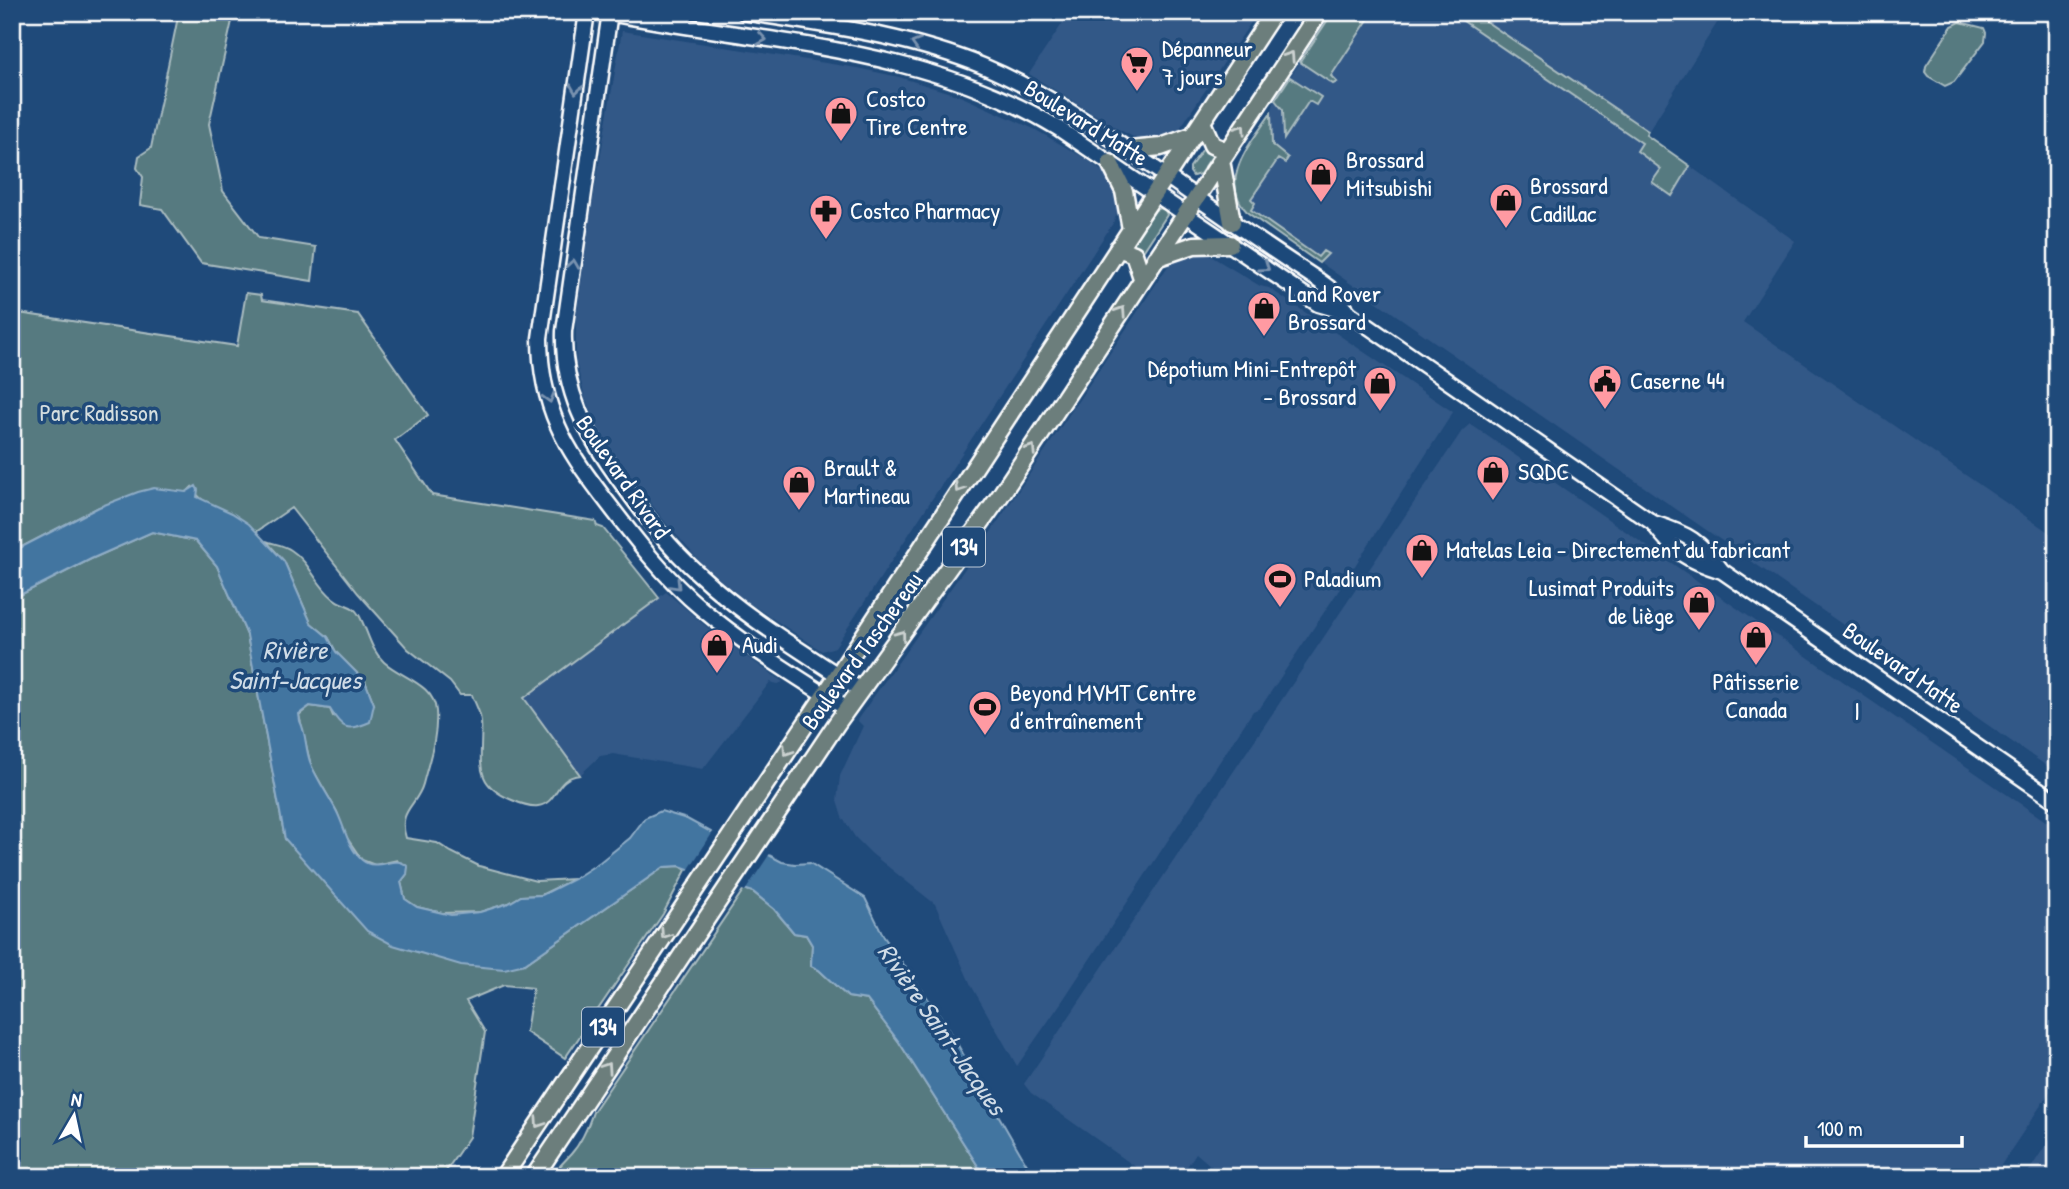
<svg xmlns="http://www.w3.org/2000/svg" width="2069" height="1189" font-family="'Patrick Hand',sans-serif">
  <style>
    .built { fill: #335887 }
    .green { fill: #567a80; stroke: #aabcc0; stroke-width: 2 }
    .water { fill: #4375a0; stroke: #8eacc6; stroke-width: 2 }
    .pier { fill: #1f4a7a }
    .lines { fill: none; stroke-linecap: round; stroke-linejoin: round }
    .secondary-casing { stroke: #fff; stroke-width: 19 }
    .primary-casing { stroke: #fff; stroke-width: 21 }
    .secondary { stroke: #1f4a7a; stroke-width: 14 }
    .primary { stroke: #6c7e7c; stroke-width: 16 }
    .oneway { stroke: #7992af }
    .oneway2 { stroke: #ccd2d1 }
    .labels { text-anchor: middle; stroke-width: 7; stroke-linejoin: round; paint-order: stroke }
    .shield { fill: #1f4a7a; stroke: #bcc9d7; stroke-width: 2 }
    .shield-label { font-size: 23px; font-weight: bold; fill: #fff }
    .poi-label { font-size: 24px; fill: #fff; stroke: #1f4a7a; text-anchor: start }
    .street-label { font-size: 24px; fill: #fff; stroke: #1f4a7a }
    .park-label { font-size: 24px; fill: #d5dedf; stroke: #1f4a7a }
    .water-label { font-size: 26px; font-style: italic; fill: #d0dce7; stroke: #1f4a7a }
    .neighbourhood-label { font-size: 26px; letter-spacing: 2px; fill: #fff; stroke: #1f4a7a }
  </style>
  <rect width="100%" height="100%" fill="#1f4a7a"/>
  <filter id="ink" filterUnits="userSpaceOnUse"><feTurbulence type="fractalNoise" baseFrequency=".0143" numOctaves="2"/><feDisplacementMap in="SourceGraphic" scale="14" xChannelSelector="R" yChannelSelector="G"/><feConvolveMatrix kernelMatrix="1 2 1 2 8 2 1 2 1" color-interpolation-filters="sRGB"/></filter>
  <g filter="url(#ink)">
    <!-- built -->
    <path class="built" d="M1070 12H1258L1178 131 1170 137 1143 142 1118 129 1029 74Z
      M1333 12H1724L1646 135 1795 241 1743 322 2057 538V773L1243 209 1236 192 1235 171 1239 161 1271 113 1275 100Z
      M622 31 857 68 899 77 960 96 1034 129 1088 160 1105 174 1114 187 1118 200V210L1113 223 835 647 822 651 746 601 703 565 665 522 603 441 585 398 576 362V319L590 217Z
      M1207 249 1209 255 1260 286 1269 288 1453 412 1349 575 1260 708 1253 711 1063 1000 1017 1066 971 985 935 904 872 854 855 837 842 817 837 801 840 776 863 726 857 720 991 532 1166 269 1172 261Z
      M1470 424 2057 829V1081L1993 1177H1224L1196 1153 1180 1177H1150L1031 1093 1024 1084 1462 431Z
      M666 592 716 635 783 682 778 684 770 682 703 769 613 754 600 756 580 775 524 698Z
      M2057 1128V1177H2025Z"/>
    <!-- green -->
    <path class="green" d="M179 12H234L209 124 223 191 259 238 316 247 312 281 201 263 162 209 140 205 143 177 137 168 139 156 151 148Z
      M1333 12H1373L1331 76 1337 82 1333 84 1300 62Z
      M1450 12H1472L1648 131 1646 135 1690 166 1672 196 1652 182 1661 169 1637 151 1642 143Z
      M1960 22 1984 28 1986 33 1985 41 1954 82 1945 86 1928 76 1925 72 1926 66 1952 26Z
      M1290 77 1321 97 1316 105 1309 101 1284 139 1283 110 1275 100Z
      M1271 113 1272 145 1288 158 1285 163 1278 159 1251 199 1255 203 1251 210 1318 257 1323 251 1328 254 1319 263 1248 213C1216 180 1252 142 1271 113Z
      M1205 146 1212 156 1200 174 1193 176 1190 172V167Z
      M1160 208 1165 210 1167 215 1142 253 1133 243 1155 210Z
      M246 293 261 295 262 300 358 314 428 415 395 440 432 495 595 521 597 526 603 528 659 598 524 698 580 775C553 778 559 803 538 806 531 807 519 803 512 800 469 783 484 757 481 721 480 711 475 704 472 695H460L450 682 408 649 358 593 291 508 256 532C238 513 203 510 192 487L187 492 99 507 12 552V312L237 346Z
      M152 532 196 541 217 566 247 635 285 839 525 964 664 867 680 866 686 870 663 914 565 1058 526 1032 533 988 504 985 466 1001 485 1032 469 1137 442 1177H12V599L91 559Z
      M266 541C274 544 284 545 291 550 310 562 316 585 333 598 342 606 353 604 359 615 368 631 370 649 384 662 402 678 434 684 436 711 438 737 429 760 423 784 417 806 397 810 406 838L437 843 451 852 479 866 536 881 574 879 541 895 521 896 509 903 480 912 442 913 417 907 405 899 401 882 407 874 397 860 375 865 362 860 345 835 337 812 311 766 299 715 310 706 330 709 333 716 374 704 365 681 336 652 328 637 311 623 284 561Z
      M744 889 753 892 774 909 794 933 806 935 812 945 811 966 819 970 848 997 867 1000 899 1042 985 1177H551C557 1168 564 1162 571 1154 581 1143 588 1127 593 1112Z"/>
    <!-- water -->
    <path class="water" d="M196 486 198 490 197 497 232 513 249 524 284 561 311 623 328 637 336 652 365 681 374 704 370 722C347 732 342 729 330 709L310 706 299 714 300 721C307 735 305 750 311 764 317 780 329 796 337 812 345 828 348 848 362 860 377 873 396 853 408 867L407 874 401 882 405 899 417 907 451 915 480 912 509 903 521 896 542 895 574 879 600 862 630 838 645 818 661 811 687 819 718 836 767 854 782 862 795 864 810 863 865 898 884 937 944 1021 1034 1177H985L899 1042 867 1000 848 997 819 970 811 966 812 945 806 935 794 933 774 909 753 892 744 889 680 866 664 867 525 964 504 969 461 965 393 945 367 931 285 839 247 635 217 566 196 541 152 532 91 559 12 599V552L99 507 138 492 154 488 186 492Z"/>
    <!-- pier -->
    <path class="pier" d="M713 832 771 852 745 891 687 872Z"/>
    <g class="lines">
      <defs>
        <path id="secondary" d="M587 12 540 338C540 368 546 399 558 426 570 454 589 478 607 502 636 540 665 578 702 609 747 647 798 677 847 709
          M604 12C757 43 922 45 1058 128L1318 304 1349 313
          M610 12 564 331C562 390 587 436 621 482 645 515 669 548 700 575 748 620 806 653 860 690
          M744 12C825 25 907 35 983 66 1050 94 1109 137 1169 178 1218 213 1268 247 1318 280L1329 288 1349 313 1653 523C1688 534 1700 541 1722 571
          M1653 523C1675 553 1687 560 1722 571L2057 802"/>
        <path id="primary" d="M1202 122 1212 145 1227 151
          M1130 150 1161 147 1194 135
          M1221 160 1232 222
          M1110 163 1124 191 1131 229
          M1118 248 1134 254 1142 278
          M1156 258 1194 245 1230 244
          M503 1177 819 704 1274 12
          M534 1177 837 723 1000 496 1319 12"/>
      </defs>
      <!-- secondary casing -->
      <use href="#secondary" class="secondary-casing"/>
      <!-- primary casing -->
      <use href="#primary" class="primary-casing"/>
      <!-- secondary -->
      <use href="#secondary" class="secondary"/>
      <!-- primary -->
      <use href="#primary" class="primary"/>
    </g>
    <!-- one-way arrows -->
    <defs><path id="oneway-chevron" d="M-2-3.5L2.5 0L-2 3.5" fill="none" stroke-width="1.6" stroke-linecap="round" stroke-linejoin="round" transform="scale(1.75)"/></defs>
    <g class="oneway">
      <use href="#oneway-chevron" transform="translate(762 39) rotate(9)"/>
      <use href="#oneway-chevron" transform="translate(916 44) rotate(-164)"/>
      <use href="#oneway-chevron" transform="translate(576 89) rotate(98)"/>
      <use href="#oneway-chevron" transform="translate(573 264) rotate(-82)"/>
      <use href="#oneway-chevron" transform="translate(1265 267) rotate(35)"/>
      <use href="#oneway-chevron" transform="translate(549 398) rotate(74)"/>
      <use href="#oneway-chevron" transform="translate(676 585) rotate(46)"/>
    </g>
    <g class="oneway2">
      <use href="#oneway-chevron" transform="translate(1290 56) rotate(-57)"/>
      <use href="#oneway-chevron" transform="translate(1241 129) rotate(-56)"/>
      <use href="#oneway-chevron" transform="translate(1121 311) rotate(-57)"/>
      <use href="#oneway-chevron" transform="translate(1031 449) rotate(-57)"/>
      <use href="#oneway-chevron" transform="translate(959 488) rotate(124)"/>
      <use href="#oneway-chevron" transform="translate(901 635) rotate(-53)"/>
      <use href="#oneway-chevron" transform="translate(787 751) rotate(124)"/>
      <use href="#oneway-chevron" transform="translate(665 934) rotate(124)"/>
      <use href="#oneway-chevron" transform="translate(607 1067) rotate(-56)"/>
      <use href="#oneway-chevron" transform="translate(539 1123) rotate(124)"/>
    </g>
  </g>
  <!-- icons -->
  <defs>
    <symbol id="supermarket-pin" viewBox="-11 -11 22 30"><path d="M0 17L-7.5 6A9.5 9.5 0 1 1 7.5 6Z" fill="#ff9aa2" stroke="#1f4a7a"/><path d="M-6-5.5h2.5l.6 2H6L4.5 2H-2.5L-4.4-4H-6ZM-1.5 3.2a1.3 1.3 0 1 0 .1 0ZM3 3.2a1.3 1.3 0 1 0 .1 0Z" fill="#111"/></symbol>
    <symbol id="shop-pin" viewBox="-11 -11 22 30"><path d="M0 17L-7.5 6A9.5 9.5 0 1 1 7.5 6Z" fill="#ff9aa2" stroke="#1f4a7a"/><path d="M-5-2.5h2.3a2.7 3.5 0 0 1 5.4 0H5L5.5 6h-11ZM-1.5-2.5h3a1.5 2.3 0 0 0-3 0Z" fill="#111"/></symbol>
    <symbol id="pharmacy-pin" viewBox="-11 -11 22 30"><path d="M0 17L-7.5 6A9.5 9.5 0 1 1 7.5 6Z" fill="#ff9aa2" stroke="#1f4a7a"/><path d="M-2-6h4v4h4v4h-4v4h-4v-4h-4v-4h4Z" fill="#111"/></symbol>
    <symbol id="civic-pin" viewBox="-11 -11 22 30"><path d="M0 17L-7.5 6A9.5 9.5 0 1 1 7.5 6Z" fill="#ff9aa2" stroke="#1f4a7a"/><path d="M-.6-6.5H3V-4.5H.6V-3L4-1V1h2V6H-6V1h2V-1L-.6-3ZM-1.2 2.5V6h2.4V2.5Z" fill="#111"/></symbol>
    <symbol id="stadium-pin" viewBox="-11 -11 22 30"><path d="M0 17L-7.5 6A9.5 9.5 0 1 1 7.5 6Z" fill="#ff9aa2" stroke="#1f4a7a"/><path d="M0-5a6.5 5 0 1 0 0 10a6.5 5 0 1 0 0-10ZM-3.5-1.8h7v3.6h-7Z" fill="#111"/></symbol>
  </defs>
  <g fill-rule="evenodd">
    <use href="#supermarket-pin" x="1118" y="44" width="38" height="52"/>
    <use href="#shop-pin" x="822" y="94" width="38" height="52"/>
    <use href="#shop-pin" x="1302" y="155" width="38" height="52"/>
    <use href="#shop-pin" x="1487" y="181" width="38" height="52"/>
    <use href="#pharmacy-pin" x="807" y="192" width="38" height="52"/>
    <use href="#shop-pin" x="1245" y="289" width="38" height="52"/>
    <use href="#civic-pin" x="1586" y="362" width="38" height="52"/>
    <use href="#shop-pin" x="1361" y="364" width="38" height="52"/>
    <use href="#shop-pin" x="1474" y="453" width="38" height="52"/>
    <use href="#shop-pin" x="780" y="463" width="38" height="52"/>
    <use href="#shop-pin" x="1403" y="531" width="38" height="52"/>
    <use href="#stadium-pin" x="1261" y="560" width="38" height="52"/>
    <use href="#shop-pin" x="1680" y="583" width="38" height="52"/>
    <use href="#shop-pin" x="1737" y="618" width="38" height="52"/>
    <use href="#shop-pin" x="698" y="626" width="38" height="52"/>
    <use href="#stadium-pin" x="966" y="688" width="38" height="52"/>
  </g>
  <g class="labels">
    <!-- shield labels -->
    <g class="shield">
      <rect x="943" y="527.5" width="42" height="39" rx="5"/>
      <rect x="582" y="1007.5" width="42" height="39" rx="5"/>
    </g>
    <g class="shield-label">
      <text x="964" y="555">134</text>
      <text x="603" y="1035">134</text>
    </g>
    <!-- poi labels -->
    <g class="poi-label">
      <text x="1162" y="57">Dépanneur<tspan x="1162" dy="28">7 jours</tspan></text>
      <text x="866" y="107">Costco<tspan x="866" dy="28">Tire Centre</tspan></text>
      <text x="1346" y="168">Brossard<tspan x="1346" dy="28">Mitsubishi</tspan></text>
      <text x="1530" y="194">Brossard<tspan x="1530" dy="28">Cadillac</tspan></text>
      <text x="850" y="219">Costco Pharmacy</text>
      <text x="1288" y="302">Land Rover<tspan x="1288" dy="28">Brossard</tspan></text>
      <text x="1356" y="377" text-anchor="end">Dépotium Mini-Entrepôt<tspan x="1356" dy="28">- Brossard</tspan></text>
      <text x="1630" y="389">Caserne 44</text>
      <text x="824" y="476">Brault &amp;<tspan x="824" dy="28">Martineau</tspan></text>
      <text x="1518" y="480">SQDC</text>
      <text x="1446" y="558">Matelas Leia - Directement du fabricant</text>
      <text x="1304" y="587">Paladium</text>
      <text x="1674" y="596" text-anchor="end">Lusimat Produits<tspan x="1674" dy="28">de liège</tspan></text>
      <text x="742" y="653">Audi</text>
      <text x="1756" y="690" text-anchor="middle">Pâtisserie<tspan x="1756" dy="28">Canada</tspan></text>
      <text x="1010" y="701">Beyond MVMT Centre<tspan x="1010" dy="28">d’entraînement</tspan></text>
    </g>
    <!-- street labels -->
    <g class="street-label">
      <text transform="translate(1086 123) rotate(32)" y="8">Boulevard Matte</text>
      <text transform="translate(623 477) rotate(55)" y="8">Boulevard Rivard</text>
      <text transform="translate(862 651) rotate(-54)" y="8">Boulevard Taschereau</text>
      <text transform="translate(1903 668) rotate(35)" y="8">Boulevard Matte</text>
    </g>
    <!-- park labels -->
    <g class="park-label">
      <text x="99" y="421">Parc Radisson</text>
    </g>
    <!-- water labels -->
    <g class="water-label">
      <text x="295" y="659">Rivière<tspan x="295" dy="30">Saint-Jacques</tspan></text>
      <text transform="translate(942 1029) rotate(55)" y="9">Rivière Saint-Jacques</text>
    </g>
    <!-- neighbourhood labels -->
    <g class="neighbourhood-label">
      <text x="1858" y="720">I</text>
    </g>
  </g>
  <!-- margin -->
  <rect width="2069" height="1189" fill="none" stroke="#1f4a7a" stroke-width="42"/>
  <rect x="21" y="21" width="2027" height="1147" fill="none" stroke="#fff" stroke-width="2.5" filter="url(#ink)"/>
  <!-- north arrow -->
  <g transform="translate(74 1116) rotate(9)" stroke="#1f4a7a" stroke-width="5" paint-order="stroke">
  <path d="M0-5L12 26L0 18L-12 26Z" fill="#ffffff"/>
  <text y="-10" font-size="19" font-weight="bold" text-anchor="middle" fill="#ffffff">N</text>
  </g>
  <!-- scale -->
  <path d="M1806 1136v10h156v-10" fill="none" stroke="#ffffff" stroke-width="3.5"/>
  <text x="1817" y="1136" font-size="21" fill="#ffffff" stroke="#1f4a7a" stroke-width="5" paint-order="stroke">100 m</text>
</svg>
